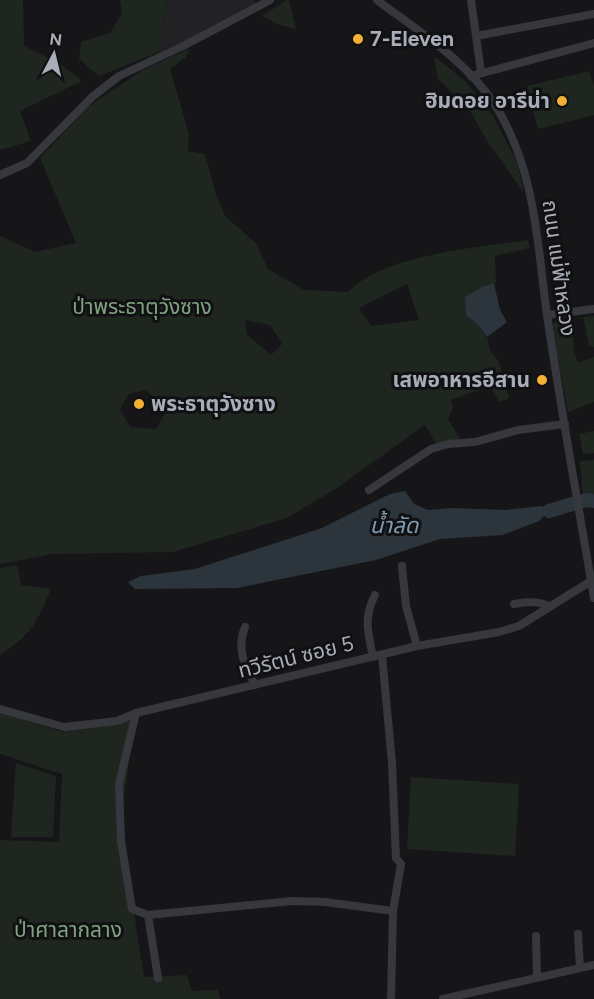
<svg xmlns="http://www.w3.org/2000/svg" width="594" height="999" font-family="Figtree,'Noto Sans Thai',sans-serif">
  <style>
    .built { fill: #222225 }
    .green { fill: #1e261f; fill-rule: evenodd }
    .water { fill: #2c353c }
    .lines { fill: none; stroke-linecap: round; stroke-linejoin: round }
    .river { stroke: #2c353c; stroke-width: 14 }
    .minor { stroke: #37383d; stroke-width: 8 }
    .poi-dot { fill: #f2b134; stroke: #111113; stroke-width: 2 }
    .labels { text-anchor: middle; stroke-width: 6; stroke-linejoin: round; paint-order: stroke }
    .poi-label { font-size: 21px; font-weight: bold; fill: #a8adb8; stroke: #111113; text-anchor: start }
    .street-label { font-size: 21px; fill: #a8adb8; stroke: #111113 }
    .park-label { font-size: 21px; fill: #7fa381; stroke: #111113 }
    .water-label { font-size: 22px; font-style: italic; fill: #7f9bb3; stroke: #111113 }
  </style>
  <rect width="100%" height="100%" fill="#161618"/>
  <!-- built -->
  <path class="built" d="M167 0H254L256 5 186 41 159 52Z"/>
  <!-- green -->
  <path class="green" d="M0 0H23L24 46 62 65 82 81 20 111 31 141 0 150Z
    M120 0H167L159 52 99 76 79 59 81 42 110 33 122 13Z
    M287 0H289L296 29 279 25 262 16Z
    M190 48 186 57 170 69 189 134 188 151 205 154 216 194 225 216 256 243 268 269 304 290 348 292C385 254 476 248 528 240L530 248 495 256 496 283 484 286 466 315 478 325 488 340 490 351 499 362 509 398 500 402 490 386 451 400 453 408 448 419 461 440 436 444 425 425 337 488 287 518 173 552 53 554 0 564V236L35 252 76 243 40 158 88 107 141 71ZM407 284 419 320 371 326 359 308ZM245 320 270 325 282 344 271 355 247 335ZM145 390 158 400 165 413 156 429 130 427 120 409 129 394Z
    M434 56 466 82 493 116 517 162 524 193 486 139 469 109 438 79Z
    M589 71 594 86V115L538 129 527 86Z
    M594 316V347L589 346 583 317Z
    M556 319H571L574 351 578 363 594 357V402L568 412 552 328Z
    M594 431V453L583 454 579 434Z
    M594 460V494L583 493 580 461Z
    M17 565 21 585 51 589C36 624 33 633 0 655V568Z
    M0 713 63 732 64 727 136 713 120 824 144 977 187 975 192 991 218 990 220 999H0V840L59 842 62 774 0 754Z
    M16 763 56 776 53 837H11Z
    M411 777 519 784 515 856 407 849Z"/>
  <!-- water -->
  <path class="water" d="M494 283 500 310 507 322 487 337 478 325 466 315 465 297 484 286Z
    M405 491 414 504 428 510 453 508 506 510 541 506 549 511 539 521 503 535 440 539 376 560 237 588 135 589 128 582 141 576 195 569 322 528 390 494Z"/>
  <g class="lines">
    <!-- river -->
    <path class="river" d="M549 511 586 500 594 501"/>
    <!-- minor -->
    <path class="minor" d="M377 0C418 31 467 61 495 105 536 170 537 243 547 315 561 410 578 504 594 598
      M471 0 481 72
      M476 36 594 14
      M471 76 594 43
      M0 175 27 163 92 97 119 76 185 45 270 0
      M547 315 594 309
      M369 490 431 449 448 444 475 442 518 430 565 424
      M402 566 406 606 417 646
      M514 604C527 602 539 600 550 607
      M245 627C236 649 245 666 255 685
      M382 655 392 763 396 858 401 864 393 911 391 999
      M373 657C368 633 363 618 375 595
      M0 709 64 727 117 721 136 713 417 646 499 632 519 626 591 581
      M136 713 119 784 121 841 132 909 148 915 292 901 325 902 393 911
      M148 915 158 978
      M578 934 580 968
      M536 936 537 978
      M443 999 594 965"/>
  </g>
  <!-- markers -->
  <g class="poi-dot">
    <circle cx="358" cy="39" r="6"/>
    <circle cx="562" cy="101" r="6"/>
    <circle cx="542" cy="380" r="6"/>
    <circle cx="139" cy="404" r="6"/>
  </g>
  <g class="labels">
    <!-- poi labels -->
    <g class="poi-label">
      <text x="370" y="46">7-Eleven</text>
      <text x="550" y="108" text-anchor="end">ฮิมดอย อารีน่า</text>
      <text x="530" y="387" text-anchor="end">เสพอาหารอีสาน</text>
      <text x="151" y="411">พระธาตุวังซาง</text>
    </g>
    <!-- street labels -->
    <g class="street-label">
      <text transform="translate(559 268) rotate(82)" y="7">ถนน แม่ฟ้าหลวง</text>
      <text transform="translate(296 657) rotate(-14)" y="7">ทวีรัตน์ ซอย 5</text>
    </g>
    <!-- park labels -->
    <g class="park-label">
      <text x="142" y="314">ป่าพระธาตุวังซาง</text>
      <text x="68" y="937">ป่าศาลากลาง</text>
    </g>
    <!-- water labels -->
    <g class="water-label">
      <text x="394" y="533">น้ำลัด</text>
    </g>
  </g>
  <!-- north arrow -->
  <g transform="translate(54 54) rotate(7)" stroke="#111113" stroke-width="4.5" paint-order="stroke">
  <path d="M0-4.5L10 22L0 15L-10 22Z" fill="#a8adb8"/>
  <text y="-9" font-size="16" font-weight="bold" text-anchor="middle" fill="#a8adb8">N</text>
  </g>
</svg>
